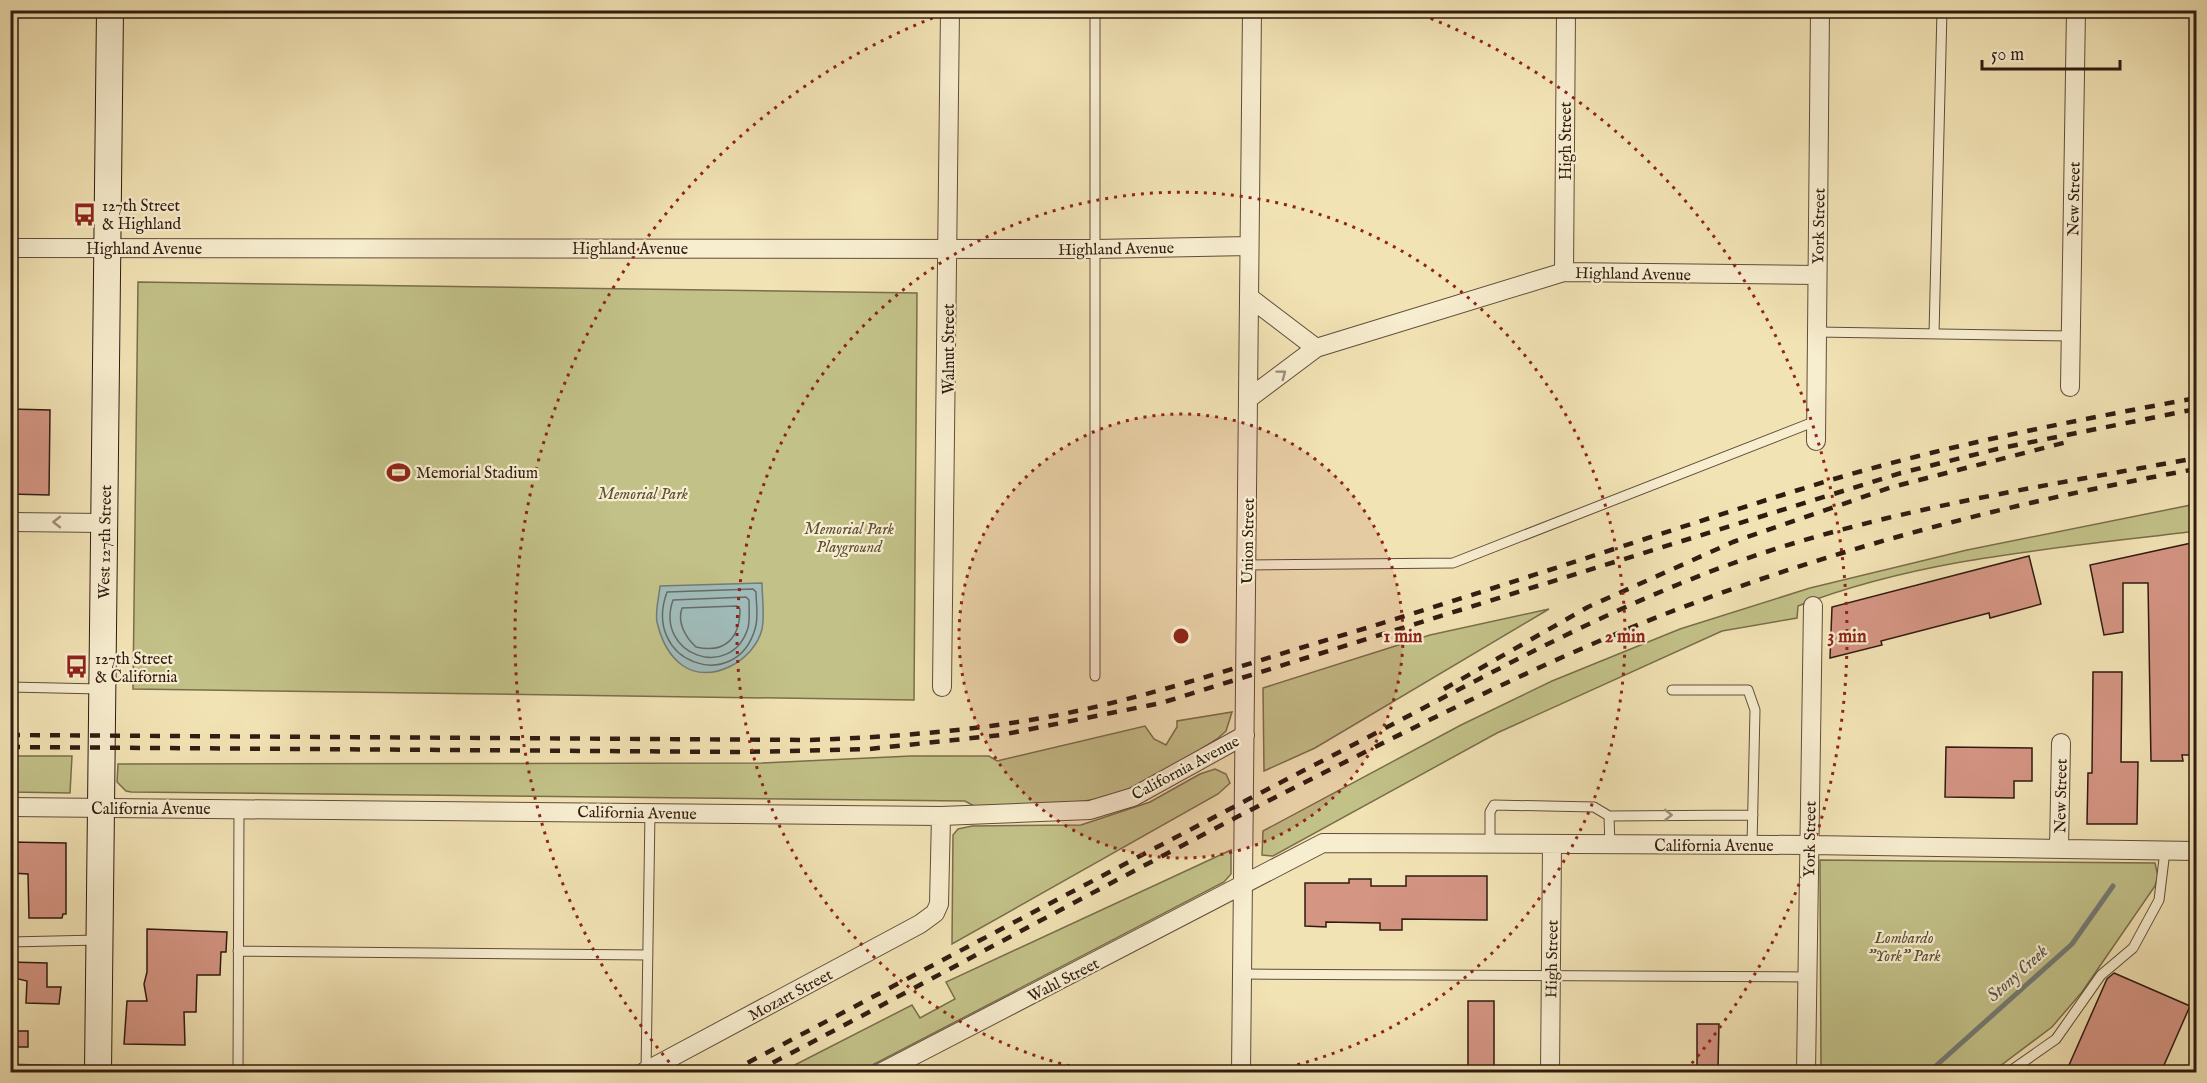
<svg xmlns="http://www.w3.org/2000/svg" width="2207" height="1083" font-family="'IM FELL English',serif">
  <style>
    .green { fill: #c2c188; stroke: #7a6e4c; stroke-width: 1.5 }
    .water { fill: #a0bbb9; stroke: #747b76; stroke-width: 1.5 }
    .lines { fill: none; stroke-linecap: round; stroke-linejoin: round }
    .shore { stroke: #686b65; stroke-width: 1.5 }
    .stream { stroke: #747b76; stroke-width: 5 }
    .building { fill: #d49583; stroke: #311b11; stroke-width: 1.5 }
    .lane-casing { stroke: #614d3a; stroke-width: 11 }
    .street-casing { stroke: #614d3a; stroke-width: 20 }
    .secondary-casing { stroke: #311b11; stroke-width: 28 }
    .lane { stroke: #f7edcf; stroke-width: 9 }
    .street { stroke: #f7edcf; stroke-width: 18 }
    .secondary { stroke: #f7edcf; stroke-width: 26 }
    .rail { stroke: #311b11; stroke-width: 4.5; stroke-dasharray: 10 10; stroke-linecap: butt }
    .oneway { stroke: #9e8e7a }
    .ring { fill: none; stroke: #8f2418; stroke-width: 3; stroke-dasharray: 3 6 }
    .labels { text-anchor: middle; stroke-width: 4.5; stroke-linejoin: round; paint-order: stroke }
    .street-label { font-size: 16px; fill: #311b11; stroke: #f7edcf }
    .poi-label { font-size: 16px; fill: #311b11; stroke: #f7edcf; text-anchor: start }
    .park-label { font-size: 16px; font-style: italic; fill: #5c4d35; stroke: #f7edcf }
    .water-label { font-size: 18px; font-style: italic; fill: #58534c; stroke: #f7edcf }
    .centre { fill: #8f2418; stroke: #f7edcf; stroke-width: 3 }
    .ring-label { font-size: 18px; text-anchor: middle; font-weight: bold; fill: #8f2418; stroke: #f7edcf; stroke-width: 4.5; stroke-linejoin: round; paint-order: stroke }
  </style>
  <rect width="100%" height="100%" fill="#f2e3b5"/>
  <filter id="stains"><feTurbulence type="fractalNoise" baseFrequency=".00333" numOctaves="4"/><feColorMatrix values="0 0 0 0 .2 0 0 0 0 .09 0 0 0 0 .02 0 0 0 .5 -.17"/></filter>
  <radialGradient id="worn" r=".72"><stop offset=".6" stop-color="#630" stop-opacity="0"/><stop offset="1" stop-color="#630" stop-opacity=".3"/></radialGradient>
  <!-- green -->
  <path class="green" d="M138 282 917 293 914 700 133 689Z
    M2196 504V531C2063 548 1924 557 1798 606L1797 618 1722 631 1497 733 1273 856 1262 855 1263 831 1461 725 1552 681 1680 629 1810 588 1967 550Z
    M1549 609 1315 748 1264 771 1263 688 1430 635Z
    M1232 712 1226 731 1217 739C1193 754 1168 771 1142 784 1093 809 1028 804 974 806L965 801 131 792 126 791 117 782 118 764 762 763 911 756H989L997 761 1145 726 1154 739 1166 745 1177 727V721Z
    M11 756H72L70 793 11 792Z
    M1215 769 1226 774 1230 783 1218 794 952 944 953 835 958 829 972 826 1081 825 1150 802 1200 774Z
    M1231 850V874L1224 882 859 1072H781L912 1005 920 1018 955 999 946 982Z
    M1820 860 2155 863 2158 876 2155 886 2082 992 2052 1027 1992 1072H1821Z"/>
  <!-- water -->
  <path class="water" d="M762 583C762 597 765 615 762 629 755 660 710 686 682 665 668 655 661 639 657 622 655 612 659 597 660 586Z"/>
  <g class="lines">
    <!-- shore -->
    <path class="shore" d="M753 589 756 592C756 604 759 618 755 629 736 695 641 663 667 592Z
      M746 597 749 600C749 609 750 620 748 628 731 682 654 655 673 600Z
      M737 606 740 609C740 637 726 654 696 647 685 637 677 622 682 608Z"/>
    <!-- stream -->
    <path class="stream" d="M1929 1072 2072 944 2113 886"/>
  </g>
  <!-- building -->
  <path class="building" d="M10 409 50 410 49 495 10 494Z
    M2196 542V721H2191V755H2182L2183 761H2151L2148 583H2123V632L2104 635 2090 565Z
    M2029 556 2041 604 1990 618 1989 613 1881 641 1882 645 1830 658 1832 607Z
    M2093 672H2122L2121 762H2138L2137 824H2087L2088 773H2092Z
    M1946 747 2032 748V781H2014V798L1945 797Z
    M10 842 66 843V914H63L62 918H29L28 874 10 873Z
    M1406 876H1487V920L1402 919V930H1380V923L1326 922V927L1305 926V883H1349V879H1371V886H1406Z
    M147 929 227 932 226 952H221L220 975H197L196 1012H184L185 1045 124 1044 127 1001H147L144 984 147 972Z
    M10 962 47 963V987H61L59 1004 26 1003 27 981 10 977Z
    M2114 973 2190 1006 2161 1072H2066L2107 979Z
    M1468 1001H1494V1071H1468Z
    M1697 1024H1719L1718 1068 1697 1067Z
    M10 1031H28V1047H10Z"/>
  <g class="lines">
    <defs>
      <path id="lane" d="M1817 332 2071 336
        M1934 334 1942 10
        M1246 565 1453 563 1816 421
        M1095 676V10
        M10 687 100 689
        M1672 690H1748L1755 710 1752 845
        M1609 816 1610 846
        M1490 845V812L1494 805 1594 807 1609 816 1753 815
        M10 942 98 940
        M238 951 648 955
        M1242 974 1807 977
        M10 1069 95 1071
        M238 1072 239 809
        M646 1072 650 812
        M2009 1072 2056 1039 2101 975 2133 948 2159 900 2165 851"/>
      <path id="street" d="M10 248 1095 249 1249 246
        M1564 272 1566 10
        M1249 297 1316 348
        M2070 387 2076 10
        M1248 399 1316 348 1564 272 1817 275
        M1816 441 1820 10
        M10 522 104 523
        M942 687 950 10
        M10 807 941 816 1090 810 1133 797 1245 735
        M2059 849 2061 743
        M644 1072 920 924 935 913 939 904 941 816
        M882 1072 1323 843 1809 845 2196 851
        M1241 1072 1252 10
        M1550 1072 1552 846
        M1806 1072 1813 606"/>
      <path id="secondary" d="M98 1072 110 10"/>
    </defs>
    <!-- lane casing -->
    <use href="#lane" class="lane-casing"/>
    <!-- street casing -->
    <use href="#street" class="street-casing"/>
    <!-- secondary casing -->
    <use href="#secondary" class="secondary-casing"/>
    <!-- lane -->
    <use href="#lane" class="lane"/>
    <!-- street -->
    <use href="#street" class="street"/>
    <!-- secondary -->
    <use href="#secondary" class="secondary"/>
    <!-- rail -->
    <path class="rail" d="M1444 689 1588 607 1733 542 1892 487 2071 441
      M10 735 810 740C892 737 973 731 1053 716 1140 699 1225 671 1310 645 1478 595 1644 538 1811 486 1937 447 2067 422 2196 398
      M10 747 744 752 869 749 1001 735 1161 703 1901 473 1997 449 2196 409
      M730 1072C936 964 1142 854 1349 747 1461 689 1572 627 1689 580 1852 514 2025 490 2196 458
      M755 1072C949 971 1140 865 1335 767 1453 708 1570 649 1694 603 1857 542 2025 500 2196 469"/>
  </g>
  <!-- one-way arrows -->
  <defs><path id="oneway-chevron" d="M-2-3.5L2.5 0L-2 3.5" fill="none" stroke-width="1.6" stroke-linecap="round" stroke-linejoin="round" transform="scale(1.5)"/></defs>
  <g class="oneway">
    <use href="#oneway-chevron" transform="translate(1282 374) rotate(-37)"/>
    <use href="#oneway-chevron" transform="translate(57 522) rotate(-180)"/>
    <use href="#oneway-chevron" transform="translate(1668 815)"/>
  </g>
  <!-- distance rings -->
  <circle cx="1181" cy="636" r="222" fill="#8f2418" fill-opacity=".12"/>
  <g class="ring">
    <circle cx="1181" cy="636" r="222"/>
    <path d="M1096 1072A444 444 0 1 1 1266 1072"/>
    <path d="M675 1069A666 666 0 0 1 948 12M1414 12A666 666 0 0 1 1687 1069"/>
  </g>
  <!-- icons -->
  <defs>
    <symbol id="bus-bare" viewBox="-9 -9 18 18"><path d="M-5-6H5V4H4V6H2V4H-2V6H-4V4H-5ZM-3.5-4V0h7V-4ZM-3.5 1.2v1.5H-2V1.2ZM2 1.2v1.5H3.5V1.2Z" fill="#8f2418" stroke="#f7edcf" stroke-width="2.5" paint-order="stroke"/></symbol>
    <symbol id="stadium-bare" viewBox="-9 -9 18 18"><path d="M0-5a6.5 5 0 1 0 0 10a6.5 5 0 1 0 0-10ZM-3.5-1.8h7v3.6h-7Z" fill="#8f2418" stroke="#f7edcf" stroke-width="2.5" paint-order="stroke"/></symbol>
  </defs>
  <g fill-rule="evenodd">
    <use href="#bus-bare" x="68" y="198" width="33" height="33"/>
    <use href="#stadium-bare" x="382" y="456" width="33" height="33"/>
    <use href="#bus-bare" x="60" y="650" width="33" height="33"/>
  </g>
  <g class="labels">
    <!-- street labels -->
    <g class="street-label">
      <text transform="translate(1565 141) rotate(-90)" y="6">High Street</text>
      <text transform="translate(2073 199) rotate(-89)" y="6">New Street</text>
      <text transform="translate(1818 226) rotate(-89)" y="6">York Street</text>
      <text x="144" y="254">Highland Avenue</text>
      <text x="630" y="254">Highland Avenue</text>
      <text transform="translate(1116 248) rotate(-1)" y="6">Highland Avenue</text>
      <text transform="translate(1633 273) rotate(1)" y="6">Highland Avenue</text>
      <text transform="translate(948 349) rotate(-90)" y="6">Walnut Street</text>
      <text transform="translate(1247 541) rotate(-89)" y="6">Union Street</text>
      <text transform="translate(104 542) rotate(-89)" y="6">West 127th Street</text>
      <text transform="translate(1185 767) rotate(-28)" y="6">California Avenue</text>
      <text transform="translate(2060 796) rotate(-89)" y="6">New Street</text>
      <text x="151" y="814">California Avenue</text>
      <text transform="translate(637 812) rotate(1)" y="6">California Avenue</text>
      <text transform="translate(1809 839) rotate(-89)" y="6">York Street</text>
      <text x="1714" y="851">California Avenue</text>
      <text transform="translate(1551 959) rotate(-89)" y="6">High Street</text>
      <text transform="translate(1063 979) rotate(-27)" y="6">Wahl Street</text>
      <text transform="translate(790 994) rotate(-28)" y="6">Mozart Street</text>
    </g>
    <!-- poi labels -->
    <g class="poi-label">
      <text x="102" y="211">127th Street<tspan x="102" dy="18">&amp; Highland</tspan></text>
      <text x="416" y="478">Memorial Stadium</text>
      <text x="95" y="664">127th Street<tspan x="95" dy="18">&amp; California</tspan></text>
    </g>
    <!-- park labels -->
    <g class="park-label">
      <text x="643" y="499">Memorial Park</text>
      <text x="849" y="534">Memorial Park<tspan x="849" dy="18">Playground</tspan></text>
      <text x="1904" y="943">Lombardo<tspan x="1904" dy="18">"York" Park</tspan></text>
    </g>
    <!-- water labels -->
    <g class="water-label">
      <text transform="translate(2017 973) rotate(-42)" y="6">Stony Creek</text>
    </g>
  </g>
  <circle cx="1181" cy="636" r="9" class="centre"/>
  <g class="ring-label">
    <text x="1403" y="642">1 min</text>
    <text x="1625" y="642">2 min</text>
    <text x="1847" y="642">3 min</text>
  </g>
  <!-- margin -->
  <rect width="2207" height="1083" fill="none" stroke="#f2e3b5" stroke-width="36"/>
  <rect x="12" y="12" width="2183" height="1059" fill="none" stroke="#311b11" stroke-width="3"/>
  <rect x="18" y="18" width="2171" height="1047" fill="none" stroke="#311b11" stroke-width="1.5"/>
  <!-- scale -->
  <path d="M1982 60v9h138v-9" fill="none" stroke="#311b11" stroke-width="3"/>
  <text x="1991" y="60" font-size="18" fill="#311b11" stroke="#f7edcf" stroke-width="4.5" paint-order="stroke">50 m</text>
  <rect width="100%" height="100%" filter="url(#stains)"/>
  <rect width="100%" height="100%" fill="url(#worn)"/>
</svg>
